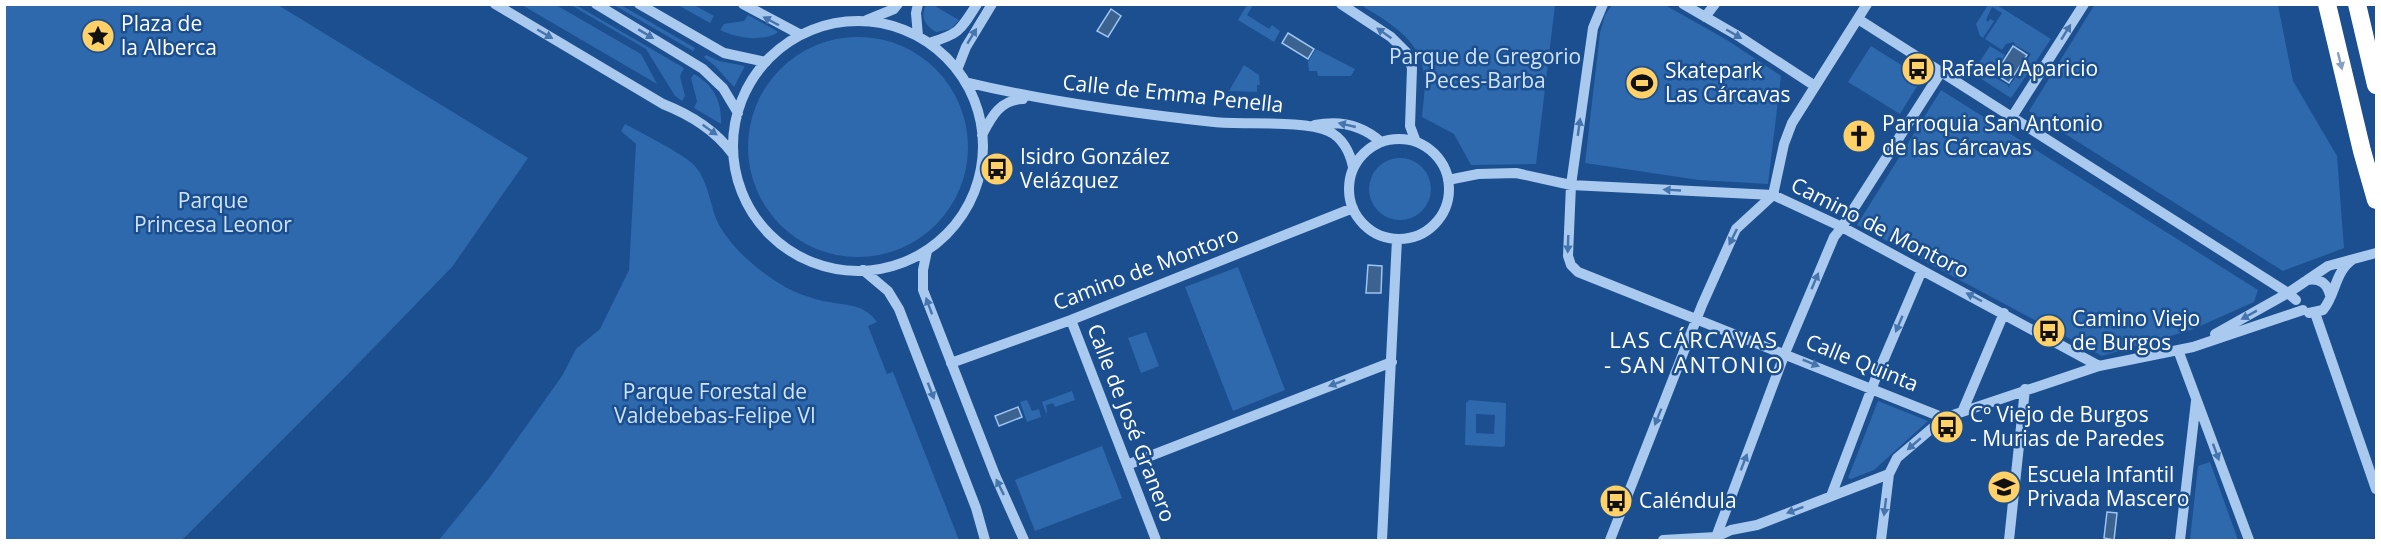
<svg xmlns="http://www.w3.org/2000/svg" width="2381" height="545" font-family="'Open Sans',sans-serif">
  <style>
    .green { fill: #2e69ad; fill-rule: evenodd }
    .water { fill: #3c6290; stroke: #9cc4f0; stroke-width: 1.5 }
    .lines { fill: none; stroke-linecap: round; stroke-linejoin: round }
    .minor { stroke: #a9c9ee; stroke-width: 10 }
    .highway { stroke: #fff; stroke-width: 18 }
    .oneway { fill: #4674ac }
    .oneway2 { fill: #829ec1 }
    .labels { text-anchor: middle; stroke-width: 5; stroke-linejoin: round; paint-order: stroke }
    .poi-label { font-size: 21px; fill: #fff; stroke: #1b4f8f; text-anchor: start }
    .park-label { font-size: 21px; fill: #cfe3fa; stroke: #1b4f8f }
    .street-label { font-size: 21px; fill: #fff; stroke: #1b4f8f }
    .neighbourhood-label { font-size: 22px; letter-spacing: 1.5px; fill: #fff; stroke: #1b4f8f }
  </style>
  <rect width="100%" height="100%" fill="#1b4f8f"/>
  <!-- green -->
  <path class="green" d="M2095 4 2278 5 2293 81 2337 156 2344 248 2283 271 2029 111Z
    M4 5H278L528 158 452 267 350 372 182 540H5Z
    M522 5H556L641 54 657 84Z
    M571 5H576L684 68 680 76 685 96 682 101 675 96 646 49Z
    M614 5H621L695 48 693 51Z
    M678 5H694L714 16 710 23Z
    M926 5H933L959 20 951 29 936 32C925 26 920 17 926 5Z
    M1247 5H1253L1247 15 1269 29 1272 25 1280 31 1274 42 1238 20Z
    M1361 5H1555L1536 164 1471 165 1454 134 1422 117C1423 103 1426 88 1424 75 1421 39 1388 22 1361 5Z
    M1612 5H1665L1727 40 1781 76 1768 184 1699 180 1585 163 1600 33 1605 15Z
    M1988 5H1997L2051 39 2011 98 1972 73 1990 46 2005 55 1991 77H1994L2008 85V88L2031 54 2015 45 2014 42 2006 44 2002 50 1985 39 2002 13 1992 7 1986 20 1988 22 1990 19 1994 21 1983 38 1980 36 1976 24Z
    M748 15 777 31V33C760 42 737 38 720 30L724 24 744 21Z
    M748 147a110 110 0 1 1 220 0a110 110 0 1 1-220 0Z
    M1871 46 1922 78 1900 114 1848 82Z
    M1316 49 1355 69 1351 76H1318L1317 71H1309L1308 62Z
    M706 55 719 61 745 66 734 87 715 66 704 57Z
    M1244 65 1259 75 1260 85H1257V92L1229 91Z
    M694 74C714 85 722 102 721 124L694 108 697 101 691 78Z
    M1941 90 2258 290 2254 302 2191 330 2102 356 1857 225Z
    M625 124C640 132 687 156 695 166 708 181 710 204 717 221 728 244 754 267 774 280 790 291 810 299 829 302 849 306 864 304 877 322L868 326 887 374 893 372 959 540H439L490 477 562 376 576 349 600 329 629 270 636 144 621 131Z
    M1369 189a31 31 0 1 1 62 0a31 31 0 1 1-62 0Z
    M1238 267 1285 390 1233 411 1185 287Z
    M1146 332 1159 366 1141 373 1128 338Z
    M1072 391 1075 400 1055 407 1053 403 1046 405 1047 412 1046 413 1042 402Z
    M1027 400 1032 411 1039 409 1041 417 1027 422 1020 402Z
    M1469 400 1506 403 1505 445 1503 447 1465 445 1466 403ZM1476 414 1495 415 1494 434 1476 433Z
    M1878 401 1928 421 1874 470 1851 479 1848 478Z
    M1102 446 1122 498 1035 531 1015 480Z
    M2210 462 2238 540H2190L2198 466Z"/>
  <!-- water -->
  <path class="water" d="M1111 9 1121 16 1108 37 1097 31Z
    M1288 33 1314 49 1308 59 1282 43Z
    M2013 46 2027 55 2009 83 1995 74Z
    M1368 265 1382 266 1381 293H1366Z
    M1018 407 1022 417 999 426 995 416Z
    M2107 512 2117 513 2114 540 2104 538Z"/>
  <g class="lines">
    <!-- minor -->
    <path class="minor" d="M495 4 663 104C691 115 715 130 732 153
      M596 4 703 69 723 88 738 113
      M639 4 724 53 766 62
      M743 4 801 35
      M1341 4 1391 37 1406 52 1412 68 1410 126 1416 142
      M1603 4 1593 28 1571 185 1568 256 1571 265 1578 272 1944 418
      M1683 4 1740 37 1815 86
      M1705 17 1715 4
      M1858 19 2288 293 2296 300
      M867 20 894 9 898 4
      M733 146a125 125 0 1 1 250 0a125 125 0 1 1-250 0Z
      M918 36 916 13 918 4
      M929 43C959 34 960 31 977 4
      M957 70 966 47 992 4
      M965 82C1048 102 1130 113 1214 122 1243 125 1304 120 1328 131 1342 137 1350 152 1353 167
      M2012 117 2084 4
      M1315 125C1340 120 1362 125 1381 142
      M982 135C992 116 1000 100 1023 99
      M1349 189a50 50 0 1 1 100 0a50 50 0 1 1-100 0Z
      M1448 180 1478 174 1516 173 1571 185 1773 195 1842 227 2099 366
      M1773 195 1784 144 1792 123 1867 4
      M927 251 923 270V290L995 475 1024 540
      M863 270 888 291 899 309 976 508 985 540
      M2307 280C2320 278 2327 283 2330 295
      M2309 313 2323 310C2336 295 2334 273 2352 260
      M2315 313 2376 489
      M1071 320 1156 540
      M2215 334 2288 293 2328 266 2376 253
      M2178 350 2249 540
      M951 363 1071 320 1353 208
      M1963 410 2004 313
      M1127 465 1392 362
      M1831 496 1875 380 1922 270
      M1716 537 1785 353 1834 237 1842 227 1941 72
      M1382 540 1397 239
      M1610 540 1702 305 1736 229 1773 195
      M1663 540 1716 537 1731 530 1757 525 1889 474
      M1881 540 1889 474 1897 458 1944 418 2099 366 2193 347 2303 310
      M2009 540 2025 389
      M2180 540 2196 401"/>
    <!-- highway -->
    <path class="highway" d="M2327 4 2362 151 2376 200
      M2357 4 2376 85"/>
  </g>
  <!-- one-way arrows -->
  <defs><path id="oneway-solid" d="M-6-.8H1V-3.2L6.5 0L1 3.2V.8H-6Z" transform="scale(1.5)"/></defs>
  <g class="oneway">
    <use href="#oneway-solid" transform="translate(771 21) rotate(-152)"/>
    <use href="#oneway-solid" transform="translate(2066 32) rotate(-58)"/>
    <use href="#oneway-solid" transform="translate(1384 33) rotate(-145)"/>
    <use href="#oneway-solid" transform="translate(545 34) rotate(30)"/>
    <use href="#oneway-solid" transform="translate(646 34) rotate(31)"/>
    <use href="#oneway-solid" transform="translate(1734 34) rotate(30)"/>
    <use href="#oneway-solid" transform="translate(972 36) rotate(-59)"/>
    <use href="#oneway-solid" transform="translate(1347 125) rotate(-167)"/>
    <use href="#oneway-solid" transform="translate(1579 127) rotate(-82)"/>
    <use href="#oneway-solid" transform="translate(710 130) rotate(35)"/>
    <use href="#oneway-solid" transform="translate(1672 190) rotate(-177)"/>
    <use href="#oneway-solid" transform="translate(1733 237) rotate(116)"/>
    <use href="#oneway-solid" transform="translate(1568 244) rotate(92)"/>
    <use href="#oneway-solid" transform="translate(1815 281) rotate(-67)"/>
    <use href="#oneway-solid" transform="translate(1974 297) rotate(-152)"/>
    <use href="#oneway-solid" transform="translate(929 306) rotate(-110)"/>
    <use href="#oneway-solid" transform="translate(2249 315) rotate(151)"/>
    <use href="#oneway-solid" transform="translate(1899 324) rotate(113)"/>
    <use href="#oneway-solid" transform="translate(1811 363) rotate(22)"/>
    <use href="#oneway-solid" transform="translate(1337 383) rotate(159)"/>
    <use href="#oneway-solid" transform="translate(931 391) rotate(69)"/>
    <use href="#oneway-solid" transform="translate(1658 417) rotate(112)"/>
    <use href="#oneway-solid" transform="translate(1914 444) rotate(139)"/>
    <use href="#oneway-solid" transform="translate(2216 452) rotate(70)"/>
    <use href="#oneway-solid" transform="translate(1744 462) rotate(-69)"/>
    <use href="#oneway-solid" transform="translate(1000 487) rotate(-116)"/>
    <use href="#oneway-solid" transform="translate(1885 507) rotate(97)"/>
    <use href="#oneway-solid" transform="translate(1795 510) rotate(159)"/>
  </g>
  <use class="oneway2" href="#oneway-solid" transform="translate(2340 61) rotate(76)"/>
  <!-- icons -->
  <defs>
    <symbol id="sight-disc" viewBox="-11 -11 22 22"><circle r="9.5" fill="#ffd166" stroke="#1b4f8f"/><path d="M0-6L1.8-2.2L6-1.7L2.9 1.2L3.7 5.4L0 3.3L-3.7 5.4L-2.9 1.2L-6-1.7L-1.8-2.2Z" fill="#111"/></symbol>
    <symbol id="bus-disc" viewBox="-11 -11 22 22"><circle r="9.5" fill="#ffd166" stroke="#1b4f8f"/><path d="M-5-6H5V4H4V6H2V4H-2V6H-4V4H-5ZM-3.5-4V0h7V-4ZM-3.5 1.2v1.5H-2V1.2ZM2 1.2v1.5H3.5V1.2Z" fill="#111"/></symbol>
    <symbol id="stadium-disc" viewBox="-11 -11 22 22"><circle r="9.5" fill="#ffd166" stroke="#1b4f8f"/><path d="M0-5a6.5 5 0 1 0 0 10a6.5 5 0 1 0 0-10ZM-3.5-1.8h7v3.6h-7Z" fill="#111"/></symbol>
    <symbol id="church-disc" viewBox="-11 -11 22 22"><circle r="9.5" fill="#ffd166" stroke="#1b4f8f"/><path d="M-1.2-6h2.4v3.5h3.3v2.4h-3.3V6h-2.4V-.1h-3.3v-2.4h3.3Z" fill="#111"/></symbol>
    <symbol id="school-disc" viewBox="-11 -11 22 22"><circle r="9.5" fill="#ffd166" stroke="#1b4f8f"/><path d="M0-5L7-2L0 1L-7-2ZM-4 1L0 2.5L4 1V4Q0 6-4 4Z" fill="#111"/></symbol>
  </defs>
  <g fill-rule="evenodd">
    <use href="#sight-disc" x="79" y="17" width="38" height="38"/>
    <use href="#bus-disc" x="1899" y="50" width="38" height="38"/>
    <use href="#stadium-disc" x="1623" y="64" width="38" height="38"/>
    <use href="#church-disc" x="1840" y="117" width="38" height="38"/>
    <use href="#bus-disc" x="978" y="150" width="38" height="38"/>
    <use href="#bus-disc" x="2030" y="312" width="38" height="38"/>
    <use href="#bus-disc" x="1928" y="408" width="38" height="38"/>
    <use href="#school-disc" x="1985" y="468" width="38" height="38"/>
    <use href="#bus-disc" x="1597" y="482" width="38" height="38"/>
  </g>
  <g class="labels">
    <!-- poi labels -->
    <g class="poi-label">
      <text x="121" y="31">Plaza de<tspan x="121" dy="24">la Alberca</tspan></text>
      <text x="1941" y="76">Rafaela Aparicio</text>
      <text x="1665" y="78">Skatepark<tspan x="1665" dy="24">Las Cárcavas</tspan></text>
      <text x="1882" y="131">Parroquia San Antonio<tspan x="1882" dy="24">de las Cárcavas</tspan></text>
      <text x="1020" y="164">Isidro González<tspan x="1020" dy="24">Velázquez</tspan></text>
      <text x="2072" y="326">Camino Viejo<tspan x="2072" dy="24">de Burgos</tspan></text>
      <text x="1970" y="422">Cº Viejo de Burgos<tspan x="1970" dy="24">- Murias de Paredes</tspan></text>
      <text x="2027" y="482">Escuela Infantil<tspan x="2027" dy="24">Privada Mascero</tspan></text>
      <text x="1639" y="508">Caléndula</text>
    </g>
    <!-- park labels -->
    <g class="park-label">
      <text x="1485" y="64">Parque de Gregorio<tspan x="1485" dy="24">Peces-Barba</tspan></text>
      <text x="213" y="208">Parque<tspan x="213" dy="24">Princesa Leonor</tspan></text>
      <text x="715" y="399">Parque Forestal de<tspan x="715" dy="24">Valdebebas-Felipe VI</tspan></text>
    </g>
    <!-- street labels -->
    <g class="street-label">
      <text transform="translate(1173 94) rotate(6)" y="7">Calle de Emma Penella</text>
      <text transform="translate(1880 228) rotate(27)" y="7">Camino de Montoro</text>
      <text transform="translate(1146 269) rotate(-21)" y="7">Camino de Montoro</text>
      <text transform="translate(1862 363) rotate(22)" y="7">Calle Quinta</text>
      <text transform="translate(1131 423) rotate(69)" y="7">Calle de José Granero</text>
    </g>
    <!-- neighbourhood labels -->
    <g class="neighbourhood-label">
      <text x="1694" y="348">LAS CÁRCAVAS<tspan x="1694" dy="25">- SAN ANTONIO</tspan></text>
    </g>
  </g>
  <!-- border -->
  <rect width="2381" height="545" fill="none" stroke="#ffffff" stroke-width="12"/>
</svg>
